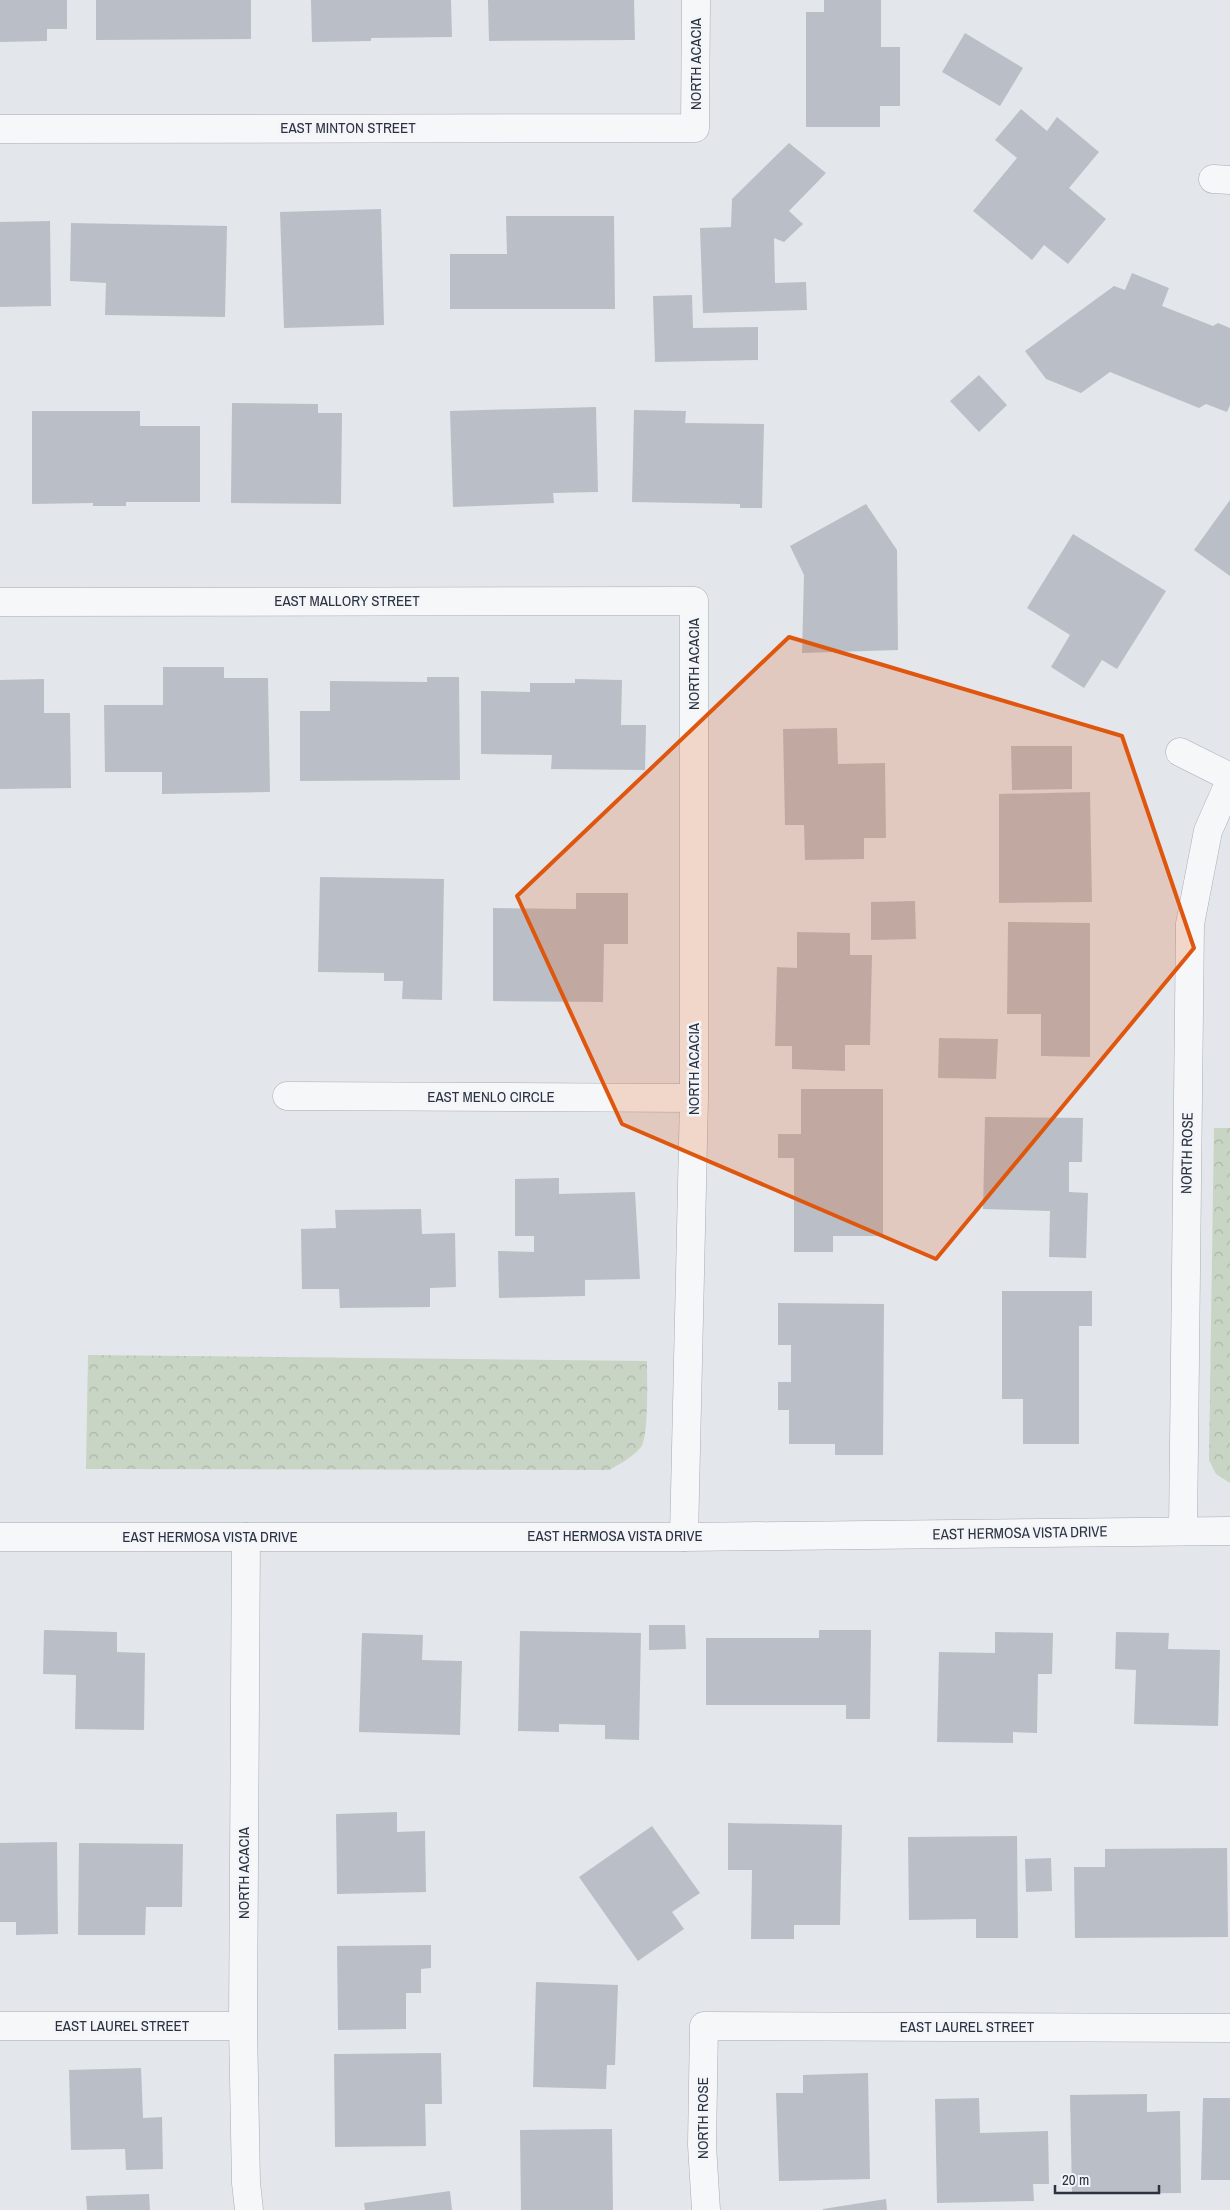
<svg xmlns="http://www.w3.org/2000/svg" width="1230" height="2210" font-family="'Archivo Narrow',sans-serif">
  <style>
    .park { fill: url(#park-crowns) }
    .building { fill: #babfc7 }
    .lines { fill: none; stroke-linecap: round; stroke-linejoin: round }
    .minor-casing { stroke: #a8adb5; stroke-width: 29 }
    .tertiary-casing { stroke: #a8adb5; stroke-width: 29 }
    .minor { stroke: #f6f7f9; stroke-width: 28 }
    .tertiary { stroke: #f6f7f9; stroke-width: 28 }
    .marked { fill: #df570f; fill-opacity: 0.2; stroke: #df570f; stroke-width: 4; stroke-linejoin: round }
    .labels { text-anchor: middle; stroke-width: 5; stroke-linejoin: round; paint-order: stroke }
    .street-label { font-size: 15px; fill: #2b3342; stroke: #f3f5f8 }
  </style>
  <defs>
    <pattern id="park-crowns" width="20" height="18" patternUnits="userSpaceOnUse" patternTransform="scale(1.25)"><rect width="20" height="18" fill="#c8d4c4"/><path d="M2 6a3 3 0 1 1 6 0M12 15a3 3 0 1 1 6 0" fill="none" stroke="#acb6aa"/></pattern>
  </defs>
  <rect width="100%" height="100%" fill="#e3e6eb"/>
  <!-- park -->
  <path class="park" d="M1214 1128H1230V1483L1216 1474 1209 1460Z
    M88 1355 647 1361C647 1377 649 1436 641 1447 633 1457 620 1464 609 1470L86 1469Z"/>
  <!-- building -->
  <path class="building" d="M0 0H67V29H47V41L0 42Z
    M96 0H251V39L96 40Z
    M311 0H451L452 37 371 38V41L312 42Z
    M488 0H634L635 40 489 41Z
    M824 0H881V47H900V106H880V127H806V12H824Z
    M965 33 1023 68 1000 106 942 72Z
    M1021 109 1047 131 1057 117 1099 152 1069 188 1106 219 1068 264 1044 245 1032 260 973 211 1017 158 995 140Z
    M789 143 826 173 789 211 803 224 784 242 774 238 775 283 806 282 807 310 703 313 700 228 731 227 732 199Z
    M381 209 384 325 284 328 280 212Z
    M506 216H614L615 309H450V254H507Z
    M50 221 51 306 0 307V222Z
    M71 223 227 226 225 317 105 315 106 283 70 281Z
    M1132 273 1169 288 1162 306 1213 326 1218 323 1230 328V405L1227 412 1206 404 1199 408 1110 372 1081 393 1046 379 1025 351 1114 286 1125 290Z
    M692 295 693 328 758 327V360L655 362 653 296Z
    M979 375 1007 405 979 432 950 401Z
    M232 403 318 404V413H342L341 504 231 503Z
    M596 407 598 492 553 493 554 503 453 507 450 411Z
    M634 410 686 411 685 423 764 424 762 508H740V504L632 502Z
    M32 411H140V426H200V502H126V506H93V503L32 504Z
    M1230 500V576L1194 550Z
    M866 504 897 550 898 650 802 653 804 575 790 546Z
    M1073 534 1166 591 1117 669 1102 660 1084 688 1051 667 1070 635 1027 608Z
    M163 667H224V678H268L270 792 162 794V772H105L104 705H163Z
    M427 677H459L460 780 300 781V711H330V681L427 682Z
    M44 679V713H70L71 788 0 789V680Z
    M575 679 622 680 621 725H646L645 770 551 769 552 755 481 754V691L530 692V683H575Z
    M837 728 838 764 885 763 886 838H864V859L805 860 804 825H785L783 729Z
    M1011 746H1072V789L1012 790Z
    M1090 792 1092 902 999 903V794Z
    M320 877 444 879 442 1000 402 999 403 981H384V973L318 972Z
    M576 893H628V944H604L603 1002 493 1001V908L576 909Z
    M915 901 916 939 871 940V902Z
    M1008 922 1090 923V1057L1041 1056V1014H1007Z
    M797 932 850 933V955H872L870 1045H845V1071L792 1069V1046H775L777 967 797 968Z
    M939 1038 998 1039 996 1079 938 1078Z
    M801 1089H883V1236H833V1252H794V1158H778V1134H801Z
    M985 1117 1083 1118 1082 1162H1069V1192L1088 1193 1086 1258 1049 1257 1050 1211 983 1209Z
    M559 1178V1194L635 1192 640 1279 585 1280V1296L499 1298 498 1251 534 1252V1236H515V1179Z
    M421 1209 422 1234 455 1233 456 1287 430 1288V1307L340 1308 339 1289H302L301 1229 336 1228 335 1210Z
    M1002 1291H1092V1326H1079V1444H1023V1399H1002Z
    M778 1303 884 1304 883 1455H835V1444H789V1410H778V1382H791V1345H778Z
    M649 1625H685L686 1649 649 1650Z
    M44 1630 117 1632V1652L145 1653 144 1730 75 1729 76 1675 43 1674Z
    M819 1630H871L870 1719H846V1705H706V1638H819Z
    M520 1631 641 1633 639 1740 605 1739V1725L559 1724V1732L518 1731Z
    M995 1632 1053 1633 1052 1674H1038L1037 1733 1013 1732V1743L937 1742 939 1652 995 1653Z
    M1116 1632 1169 1633 1168 1649 1220 1650 1218 1726 1134 1724 1136 1670 1115 1669Z
    M362 1633 423 1635 422 1660 462 1661 460 1735 359 1732Z
    M397 1812V1832L425 1831 426 1892 337 1894 336 1814Z
    M728 1823 842 1825 840 1925H794V1939H751L752 1870H728Z
    M652 1826 700 1893 672 1912 684 1929 638 1961 579 1877Z
    M1017 1836 1018 1938H976V1919L909 1920 908 1837Z
    M57 1842 58 1934 16 1935V1922H0V1843Z
    M79 1843 183 1844 182 1907H146L145 1935H78Z
    M1227 1848 1228 1937 1075 1938 1074 1867H1105V1849Z
    M1051 1858 1052 1891 1026 1892 1025 1859Z
    M431 1945V1968L421 1969V1993H406V2029L338 2030 337 1946Z
    M536 1982 618 1985 615 2065H607L606 2089 533 2087Z
    M441 2053 442 2104H425L426 2146 335 2147 334 2054Z
    M141 2068 143 2118 162 2117 163 2169 126 2170 125 2149 71 2150 69 2070Z
    M868 2073 870 2179 779 2181 776 2093H803V2075Z
    M1147 2094V2112L1180 2111 1181 2193 1072 2194 1070 2095Z
    M979 2098 980 2133 1048 2131 1049 2184H1033L1034 2201 937 2203 935 2099Z
    M1203 2098H1230V2180H1201Z
    M612 2129 613 2210H521L520 2130Z
    M450 2191 452 2210H365L364 2203Z
    M149 2194 150 2210H87L86 2196Z
    M886 2199 887 2210H823V2209Z"/>
  <g class="lines">
    <defs>
      <path id="minor" d="M0 129 695 128 696 0
        M1213 179 1230 180
        M0 602 694 601V1098L684 1537
        M1180 752 1230 777
        M287 1096 694 1098
        M1183 1531 1190 924 1208 831 1230 781
        M246 1537 243 2026 246 2183 249 2210
        M0 2026H243
        M706 2210 702 2145 704 2026 1230 2028"/>
      <path id="tertiary" d="M0 1537H684L1230 1531"/>
    </defs>
    <!-- minor casing -->
    <use href="#minor" class="minor-casing"/>
    <!-- tertiary casing -->
    <use href="#tertiary" class="tertiary-casing"/>
    <!-- minor -->
    <use href="#minor" class="minor"/>
    <!-- tertiary -->
    <use href="#tertiary" class="tertiary"/>
  </g>
  <!-- marked area -->
  <path class="marked" d="M789 637 1122 736 1194 948 936 1259 622 1124 517 896Z"/>
  <g class="labels">
    <!-- street labels -->
    <g class="street-label">
      <text transform="translate(696 64) rotate(-90)" y="5">NORTH ACACIA</text>
      <text x="348" y="133">EAST MINTON STREET</text>
      <text x="347" y="606">EAST MALLORY STREET</text>
      <text transform="translate(694 664) rotate(-90)" y="5">NORTH ACACIA</text>
      <text transform="translate(694 1069) rotate(-90)" y="5">NORTH ACACIA</text>
      <text x="491" y="1102">EAST MENLO CIRCLE</text>
      <text transform="translate(1187 1153) rotate(-89)" y="5">NORTH ROSE</text>
      <text transform="translate(1020 1533) rotate(-1)" y="5">EAST HERMOSA VISTA DRIVE</text>
      <text x="615" y="1541">EAST HERMOSA VISTA DRIVE</text>
      <text x="210" y="1542">EAST HERMOSA VISTA DRIVE</text>
      <text transform="translate(244 1873) rotate(-90)" y="5">NORTH ACACIA</text>
      <text x="122" y="2031">EAST LAUREL STREET</text>
      <text x="967" y="2032">EAST LAUREL STREET</text>
      <text transform="translate(703 2118) rotate(-90)" y="5">NORTH ROSE</text>
    </g>
  </g>
  <!-- scale -->
  <path d="M1055 2185v8h104v-8" fill="none" stroke="#2b3342" stroke-width="2.5"/>
  <text x="1062" y="2185" font-size="15" fill="#2b3342" stroke="#f3f5f8" stroke-width="4" paint-order="stroke">20 m</text>
</svg>
